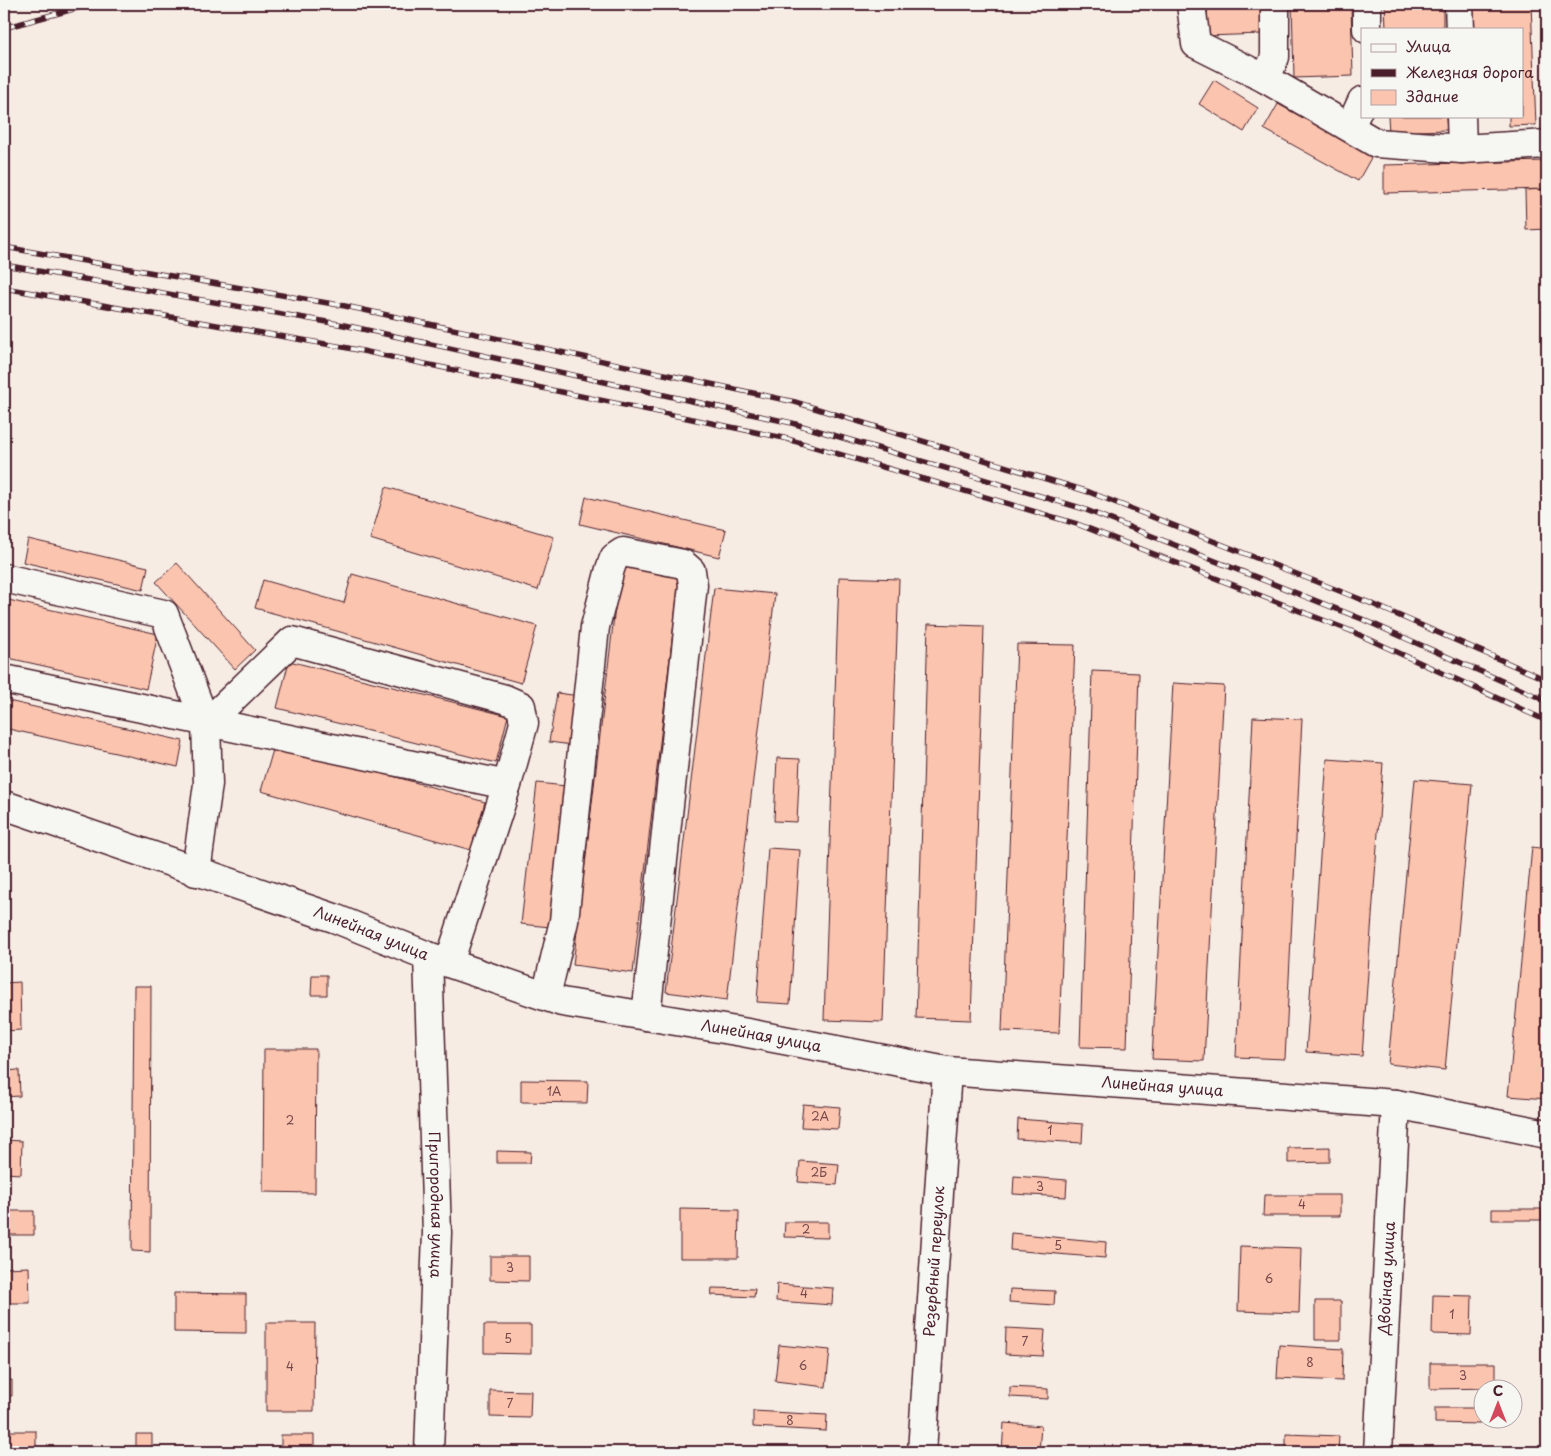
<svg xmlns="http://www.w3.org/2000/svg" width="1551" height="1456" font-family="'Playpen Sans',sans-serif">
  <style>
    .building { fill: #fbc4ae; stroke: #4a1f2b }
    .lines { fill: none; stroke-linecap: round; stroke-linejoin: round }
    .minor-casing { stroke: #4a1f2b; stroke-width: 31 }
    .minor { stroke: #f6f6f2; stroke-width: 28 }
    .rail-casing { stroke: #4a1f2b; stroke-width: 5.5 }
    .rail { stroke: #f6f6f2; stroke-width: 4; stroke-dasharray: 11; stroke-linecap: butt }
    .labels { text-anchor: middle; stroke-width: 5; stroke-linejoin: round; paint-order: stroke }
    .number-label { font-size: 12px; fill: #76484c }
    .street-label { font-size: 15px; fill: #4a1f2b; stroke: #f6f6f2 }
  </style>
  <rect width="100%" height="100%" fill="#f7ece4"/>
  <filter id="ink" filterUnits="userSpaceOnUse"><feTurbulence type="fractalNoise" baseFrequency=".02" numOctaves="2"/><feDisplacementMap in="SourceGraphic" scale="10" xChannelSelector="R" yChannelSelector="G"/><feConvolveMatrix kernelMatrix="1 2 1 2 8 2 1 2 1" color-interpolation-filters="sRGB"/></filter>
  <g filter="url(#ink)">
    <!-- building -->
    <path class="building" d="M1207 4H1260L1261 34 1208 36Z
      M1292 4H1351L1353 76 1294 78Z
      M1385 4H1443V29H1386Z
      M1473 4H1531L1536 125 1509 126V116H1522V29H1475Z
      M1214 80 1258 108 1244 132 1199 104Z
      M1278 104 1372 156 1358 181 1264 129Z
      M1388 116H1446L1447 130 1389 132Z
      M1547 161V189L1384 193V165Z
      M1547 189V229L1526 230 1525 190Z
      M386 487 554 537 538 590 370 539Z
      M586 497 726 530 719 557 580 524Z
      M28 539 148 567 143 590 23 562Z
      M177 563 255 650 235 669 156 582Z
      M620 565 680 572 633 973 573 965Z
      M352 574 537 626 521 683 255 608 263 580 344 603Z
      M839 577 899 579 883 1022 824 1020Z
      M714 588 775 594 727 1000 666 992Z
      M4 599 158 634 146 689 4 657Z
      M928 624 984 626 971 1020 916 1018Z
      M1017 644 1075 645 1059 1033 1002 1031Z
      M289 661 508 716 496 763 277 708Z
      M1092 671 1139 673 1127 1048 1080 1047Z
      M1173 683 1224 686 1204 1061 1152 1059Z
      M557 693 580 696 572 745 549 742Z
      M4 700 183 741 178 767 4 728Z
      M1253 717 1302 719 1285 1059 1236 1057Z
      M275 743 485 802 471 850 261 791Z
      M777 758 800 759 797 822 774 821Z
      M1327 759 1383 763 1362 1056 1306 1052Z
      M1415 779 1472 784 1445 1070 1388 1064Z
      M537 783 566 786 550 927 521 924Z
      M1532 847 1547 849V1099L1508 1096Z
      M768 848 800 850 790 1004 757 1002Z
      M312 975H327V995H311Z
      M20 982 21 1030 4 1031V983Z
      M134 986H151L150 1252 132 1251Z
      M264 1049H316L315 1193 263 1192Z
      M19 1070 20 1096 4 1097V1071Z
      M521 1080 588 1081 587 1103 521 1102Z
      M803 1104 840 1107 838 1129 801 1127Z
      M1018 1119 1083 1124 1082 1143 1017 1139Z
      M4 1140 22 1141 21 1174 4 1173Z
      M1330 1147V1162L1288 1163V1148Z
      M497 1151 531 1152 530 1163H497Z
      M800 1161 839 1164 837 1185 798 1182Z
      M1014 1176 1067 1180 1066 1197 1013 1194Z
      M1264 1195H1340V1216H1263Z
      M680 1209 739 1210 738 1258H680Z
      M1492 1209H1542V1220H1492Z
      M4 1211H34V1235H4Z
      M785 1222H828V1238L784 1237Z
      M1011 1233 1106 1242 1105 1258 1010 1250Z
      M1240 1246 1301 1248 1299 1313 1238 1311Z
      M490 1256H529V1281L490 1280Z
      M29 1267 30 1303H4V1268Z
      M777 1284 833 1288 832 1305 776 1301Z
      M712 1288 755 1289 754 1297 711 1295Z
      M1010 1289 1055 1291 1054 1305 1009 1302Z
      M174 1293 246 1294V1333L174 1332Z
      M1433 1295 1472 1296 1471 1335 1432 1334Z
      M1315 1301H1341V1340H1315Z
      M266 1323H315L314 1411H266Z
      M484 1325H531V1354L484 1353Z
      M1006 1328 1045 1330 1043 1356 1005 1354Z
      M779 1345 830 1350 826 1387 775 1381Z
      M1279 1345 1343 1349 1342 1381 1277 1378Z
      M1430 1363H1496V1388L1430 1389Z
      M4 1380H12V1396H4Z
      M1010 1387 1048 1389V1399L1010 1397Z
      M490 1390 531 1391 530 1418 490 1417Z
      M1435 1408H1480V1424L1435 1423Z
      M753 1411 827 1415 826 1431 753 1427Z
      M1004 1423 1041 1426 1039 1452H1002Z
      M4 1431H36V1452H4Z
      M136 1434H152V1452H136Z
      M1286 1434 1339 1436 1338 1452H1286Z
      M281 1435H314V1452H281Z"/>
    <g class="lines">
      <defs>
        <g id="minor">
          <path d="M1191 4 1196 44 1266 79 1376 143 1462 149 1547 144"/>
          <path d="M1367 4V29"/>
          <path d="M1459 4 1460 29"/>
          <path d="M1266 79 1275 57V4"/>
          <path d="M1461 116 1462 149"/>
          <path d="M1350 127 1362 101"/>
          <path d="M4 578 164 614 206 724 208 784 196 872"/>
          <path d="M4 679 507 785"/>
          <path d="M206 724 292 641 505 699 521 706 524 723 507 785 449 963"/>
          <path id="s1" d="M4 805 334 918 428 956 562 1002 742 1032 947 1071 1396 1104 1547 1134"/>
          <path id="s2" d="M428 956 437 1233 429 1452"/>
          <path d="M546 996 564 921 595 627 610 569 614 558 623 552 683 564 691 571 693 585 646 1016"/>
          <path id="s3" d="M922 1452 947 1071"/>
          <path id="s4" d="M1378 1452 1396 1104"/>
        </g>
      </defs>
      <!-- minor casing -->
      <use href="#minor" class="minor-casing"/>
      <!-- minor -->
      <use href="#minor" class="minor"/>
      <defs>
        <path id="rail" d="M4 28 92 4
          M4 247 345 306 795 402 1089 492 1370 603 1547 680
          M4 265 344 325 792 423 1081 508 1362 619 1547 701
          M4 288 343 347 784 438 1077 524 1351 631 1547 721"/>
      </defs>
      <!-- rail casing -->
      <use href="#rail" class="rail-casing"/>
      <!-- rail -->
      <use href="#rail" class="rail"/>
    </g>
  </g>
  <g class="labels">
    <!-- number labels -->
    <g class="number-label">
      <text x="554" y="1096">1А</text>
      <text x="820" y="1121">2А</text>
      <text x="290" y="1125">2</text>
      <text x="1050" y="1135">1</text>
      <text x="819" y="1177">2Б</text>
      <text x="1040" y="1191">3</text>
      <text x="1302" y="1209">4</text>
      <text x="806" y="1234">2</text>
      <text x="1058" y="1250">5</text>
      <text x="510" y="1272">3</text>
      <text x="1269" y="1283">6</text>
      <text x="804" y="1298">4</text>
      <text x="1452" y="1319">1</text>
      <text x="508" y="1343">5</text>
      <text x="1025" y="1346">7</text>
      <text x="1310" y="1367">8</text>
      <text x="803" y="1370">6</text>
      <text x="290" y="1371">4</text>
      <text x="1463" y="1380">3</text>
      <text x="510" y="1408">7</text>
      <text x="790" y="1425">8</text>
    </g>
    <!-- street labels -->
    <g class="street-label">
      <text dy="5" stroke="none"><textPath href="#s1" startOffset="389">Линейная улица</textPath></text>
      <text dy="5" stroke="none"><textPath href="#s1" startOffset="794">Линейная улица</textPath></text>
      <text dy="5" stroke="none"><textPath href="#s1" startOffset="1199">Линейная улица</textPath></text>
      <text dy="5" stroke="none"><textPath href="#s2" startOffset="249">Пригородная улица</textPath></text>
      <text dy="5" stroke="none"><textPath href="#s3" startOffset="191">Резервный переулок</textPath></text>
      <text dy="5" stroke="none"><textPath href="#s4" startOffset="174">Двойная улица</textPath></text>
    </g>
  </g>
  <!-- margin -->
  <rect width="1551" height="1456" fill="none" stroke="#f6f6f2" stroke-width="20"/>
  <rect x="10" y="10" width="1531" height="1436" fill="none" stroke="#4a1f2b" stroke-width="2" filter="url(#ink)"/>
  <!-- legend -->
  <rect x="1361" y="28" width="162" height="90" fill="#f6f6f2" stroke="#b1a0a2"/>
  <rect x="1371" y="44" width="25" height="8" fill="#f6f6f2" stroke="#b1a0a2"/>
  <text x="1406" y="52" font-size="15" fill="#4a1f2b">Улица</text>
  <rect x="1371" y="69" width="25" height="8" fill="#4a1f2b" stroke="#b1a0a2"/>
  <text x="1406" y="78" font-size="15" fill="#4a1f2b">Железная дорога</text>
  <rect x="1371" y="90" width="25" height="15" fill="#fbc4ae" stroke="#b1a0a2"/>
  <text x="1406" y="102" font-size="15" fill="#4a1f2b">Здание</text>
  <!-- north arrow -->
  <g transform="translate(1498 1404)"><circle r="24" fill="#f6f6f2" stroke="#b1a0a2"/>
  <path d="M0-4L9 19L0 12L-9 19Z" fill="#d1495b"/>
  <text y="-8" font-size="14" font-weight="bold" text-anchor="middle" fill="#4a1f2b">С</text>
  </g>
</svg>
